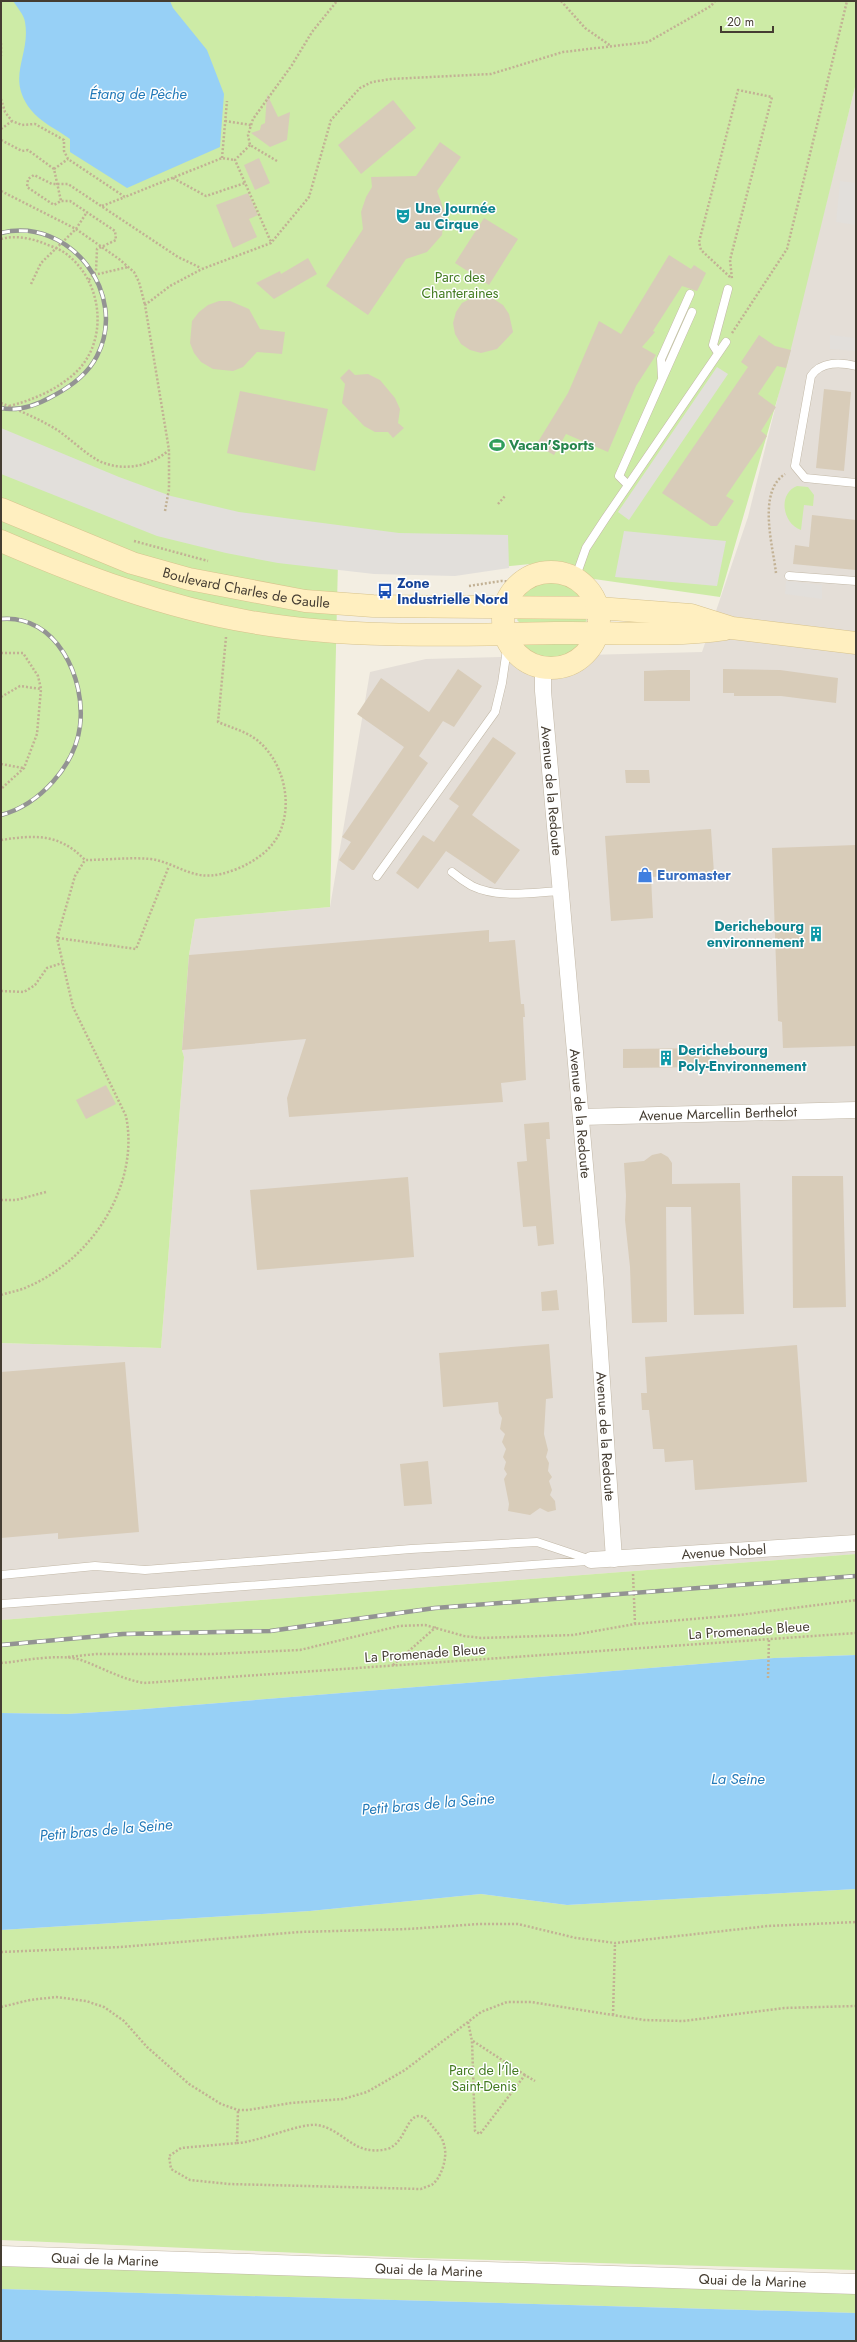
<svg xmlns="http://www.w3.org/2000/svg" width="857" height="2342" font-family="Jost,sans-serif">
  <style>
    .industrial { fill: #e4ded7 }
    .green { fill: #cdeba6 }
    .parking { fill: #e2dfdb }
    .water { fill: #97d0f6 }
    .building { fill: #d8ccb9 }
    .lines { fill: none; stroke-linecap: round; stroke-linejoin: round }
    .service-casing { stroke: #c2b8a7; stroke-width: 9 }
    .minor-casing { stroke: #c2b8a7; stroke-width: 17 }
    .tertiary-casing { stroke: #c2b8a7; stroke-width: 21 }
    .secondary-casing { stroke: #d7c38d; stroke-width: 23 }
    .path { stroke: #c2b194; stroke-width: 2.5; stroke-dasharray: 2 2; stroke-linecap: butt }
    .service { stroke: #fff; stroke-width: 8 }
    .minor { stroke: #fff; stroke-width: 16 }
    .tertiary { stroke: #fff; stroke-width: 20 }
    .secondary { stroke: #ffefc0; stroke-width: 22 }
    .rail-casing { stroke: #939393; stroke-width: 4.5 }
    .rail { stroke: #fff; stroke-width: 3; stroke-dasharray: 9; stroke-linecap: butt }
    .labels { text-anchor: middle; stroke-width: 3; stroke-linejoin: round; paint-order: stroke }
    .culture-label { font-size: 14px; font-weight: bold; fill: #0d838f; stroke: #fff; text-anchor: start }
    .park-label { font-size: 14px; fill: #437b21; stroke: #fff }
    .leisure-label { font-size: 14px; font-weight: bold; fill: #27864d; stroke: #fff; text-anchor: start }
    .transit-label { font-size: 14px; font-weight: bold; fill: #164399; stroke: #fff; text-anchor: start }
    .street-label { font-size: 14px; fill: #453d32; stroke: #fff }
    .shop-label { font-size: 14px; font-weight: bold; fill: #366cbe; stroke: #fff; text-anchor: start }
    .water-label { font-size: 15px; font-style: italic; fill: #237ab9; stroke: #fff }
  </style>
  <rect width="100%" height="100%" fill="#f3eee2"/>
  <!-- industrial -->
  <path class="industrial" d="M856 83V1554L1 1620V1343L161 1348 184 1057 182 1050 189 955 195 919 330 907 370 672 426 659 702 652 748 517Z"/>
  <!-- green -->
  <path class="green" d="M1 1H856V83L786 369 720 597 594 579 569 563 550 562 463 571 338 561 330 907 195 919 189 955 182 1050 184 1057 161 1348 1 1343Z
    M797 486 808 487 814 495 813 506 804 505 801 530C783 524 777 494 797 486Z
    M557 582 571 587 580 596H524C528 584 546 583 557 582Z
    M519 617 585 618 587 621 585 622 520 623 517 620Z
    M525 644H579C565 662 541 660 524 647Z
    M856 1554V1655L774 1658 132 1710 67 1714 1 1713V1620Z
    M856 1889V2270L419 2258 1 2240V1930L310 1911 481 1894 567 1905Z
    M1 2263 856 2288V2313L1 2289Z"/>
  <!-- parking -->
  <path class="parking" d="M840 181 856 183V225L836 222Z
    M830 335 856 338V351L830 349Z
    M717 367 728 374 629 520 618 512Z
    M1 428 119 477 171 496 239 512 399 533 508 535 509 568 455 576 374 574 278 563 226 553 157 536 1 474Z
    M624 531 726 541 717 586 615 577Z
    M786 581 822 585V599L785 594Z"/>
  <!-- water -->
  <path class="water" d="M13 1H170L173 8 207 50 224 94 220 147 127 188 70 152V139C58 130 40 122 31 110 5 77 31 56 25 22 24 15 17 7 13 1Z
    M856 1655V1889L567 1905 481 1894 310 1911 1 1930V1713L67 1714 132 1710 774 1658Z
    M1 2289 856 2313V2341H1Z"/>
  <!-- building -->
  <path class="building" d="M267 94 278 117 290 112 287 140 270 147 251 133 260 130 261 125 265 123Z
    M393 100 416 128 361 174 338 145Z
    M440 142 461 157 437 191 445 213 442 235 427 252 406 259 368 315 326 286 363 229 361 212 366 197 372 187 371 177 416 176Z
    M259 158 270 183 255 190 244 165Z
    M248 193 258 215 249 219 257 237 233 248 216 205Z
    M484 218 518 239 489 285 455 263Z
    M669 255 691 269 694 265 706 273 697 291 682 286 653 331 655 332 642 347 656 355 636 386 608 452 566 434 554 455 536 445 568 393 599 321 621 334Z
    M308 258 317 274 274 299 256 283 280 271 281 274Z
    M483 292 503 305 509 314 513 332 497 349 481 353 470 350 461 344 455 334 453 323 456 312 462 303Z
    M219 301H230L249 309 260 329 285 332 282 354 257 352 243 367 233 371 213 369 201 362 194 353 190 343 192 321 199 312 208 305Z
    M759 335 775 346 791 350 786 368 777 366 758 394 776 407 761 431 767 436 726 496 734 501 717 526H711L662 493 748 367 741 362Z
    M349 369 355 375 368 374 380 380 395 398 400 409 398 423 404 428 393 438 388 432H375L364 426 342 403 345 384 340 378Z
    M824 389 851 392 844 471 816 468Z
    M240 391 328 409 315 471 227 453Z
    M812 515 856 520V570L793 564 795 545 809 547Z
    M458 669 482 686 454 727 443 721 419 756 428 763 354 870H352L339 860 351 842 342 837 404 747 357 714 381 678 429 712Z
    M723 669 780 670 838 678 836 703 781 696H734V693H723Z
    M669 670H690V701H644V671Z
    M493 737 516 753 472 815 520 850 495 884 446 851 418 889 396 873 423 835 434 842 459 806 449 799Z
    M625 770H649L650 783H626Z
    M711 829 714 873 651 877 653 918 611 921 605 836Z
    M856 845V1046L783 1048 782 1022 778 1021 772 848Z
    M489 930V942L515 940 521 1004H524L525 1017H523L526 1080 501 1083 503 1102 289 1117 287 1098 306 1039 182 1050 189 955Z
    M710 1048V1067L623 1068V1049Z
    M106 1085 116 1104 86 1119 76 1100Z
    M549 1122 550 1139H546L554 1244 538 1246 536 1226 523 1227 517 1162 527 1161 524 1124Z
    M661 1153 668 1157 672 1163V1184L740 1183 744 1314 694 1315 691 1207H666L667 1322 632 1323 630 1267 625 1220 626 1196 624 1163 644 1161 652 1155Z
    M792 1176H843L846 1307 793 1308Z
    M408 1177 414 1257 257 1270 250 1190Z
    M557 1290 559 1310 542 1311 541 1292Z
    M549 1344 553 1398 546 1399 544 1434 548 1450 546 1457 549 1463 548 1471 552 1477 549 1481 552 1490 550 1495 555 1501 556 1510 548 1512 540 1508 530 1515 508 1511 509 1504 504 1479 507 1474 504 1469 506 1462 503 1457 506 1449 502 1442 505 1434 500 1429 502 1418 499 1413 498 1402 443 1407 439 1353Z
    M797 1345 807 1482 695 1490 693 1460 665 1462 664 1449H653L649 1410H642L641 1393H647L645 1357Z
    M125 1362 139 1532 58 1539V1533L1 1538V1372Z
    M428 1461 432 1504 404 1506 400 1464Z"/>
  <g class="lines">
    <defs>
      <path id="service" d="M718 353 713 345 728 289
        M856 366C841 362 821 361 811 376L795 466 805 478 856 483
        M662 377 661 359 690 294
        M628 485 619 476 692 312
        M789 576 856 581
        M575 579 586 548 605 519 726 342
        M452 872C458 877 465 882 472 886 499 899 534 892 562 891
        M377 876 495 712 502 683 508 642
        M1 1575 95 1566 145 1570 411 1549 537 1542 591 1560
        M1 1604 587 1561"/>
      <g id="minor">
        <path id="s1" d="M543 669V691L595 1278 614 1559"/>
        <path id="s2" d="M581 1117 856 1110"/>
        <path id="s3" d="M591 1560 856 1543"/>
      </g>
      <g id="tertiary">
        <path id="s4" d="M1 2256 856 2284"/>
      </g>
      <g id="secondary">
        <path id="s5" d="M1 509 132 563 189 579 305 601 373 606 598 608 691 615 732 628 856 643"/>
        <path d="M1 541C82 576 164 607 251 622 351 639 454 635 555 633 611 632 669 637 725 629"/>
        <circle cx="551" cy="620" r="48"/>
      </g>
    </defs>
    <!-- service casing -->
    <use href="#service" class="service-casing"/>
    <!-- minor casing -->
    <use href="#minor" class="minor-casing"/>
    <!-- tertiary casing -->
    <use href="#tertiary" class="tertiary-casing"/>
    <!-- secondary casing -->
    <use href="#secondary" class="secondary-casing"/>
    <!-- path -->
    <path class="path" d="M561 1 585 28 611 46
      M1 43V56
      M1 99 5 112 12 121 22 125 35 124 64 140V151L68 159 125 197 222 158 235 160
      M225 121 251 125
      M1 129 12 121
      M1 140 22 151 28 150 54 169 61 201
      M250 145 235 160 271 242
      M222 158 227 101
      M277 161 250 145 248 135 253 119 292 65 312 32 337 1
      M54 169 68 159
      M173 178 206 196 245 183
      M1 191 76 229 119 259 134 272 139 282 145 305
      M102 206 125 197
      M1 239C15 235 30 238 43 243 50 246 58 248 65 253 103 280 110 342 74 374 56 390 33 400 9 406
      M94 275 128 267
      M730 277 701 250 699 242 738 90 772 97 730 260 732 279
      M89 280 96 271 97 249 116 240 115 231 70 201H61L54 205 27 187 28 179 34 175 52 184H68L178 257 201 268
      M31 284 41 263 76 229 87 212
      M732 333 787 249 847 1
      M1 403C18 410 37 418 54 428 68 436 89 458 104 463 126 471 151 466 169 450L145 305 170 286 202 269 271 243 309 197 331 120 360 88 372 82 391 79 491 74 563 52 648 42 711 6 715 1
      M498 504 505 496
      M165 511 169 489V451
      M134 541 208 561
      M776 573C773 546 757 492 785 474
      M469 586 501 581 522 582
      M1 653H23L38 676 41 689 37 734 24 768 1 789
      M1 697 20 686 41 689
      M1 764 23 768
      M1 840C35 835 59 833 85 860 106 860 130 857 151 859 177 863 192 881 221 874 242 869 267 856 278 836 294 805 284 762 257 740 245 731 232 728 218 722L226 637
      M58 938 136 949 169 866
      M1 991 24 992 35 985 47 968 62 963
      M1 1200H16L46 1192
      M1 1295C10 1292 19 1291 27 1287 92 1260 140 1185 126 1116L73 1007 57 938 75 876 85 860
      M633 1574 635 1624
      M68 1657 96 1654H212L300 1650 399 1626 425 1625 464 1636 481 1638 573 1635 635 1624 739 1615 856 1600
      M1 1663C24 1661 59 1653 81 1660 103 1668 121 1679 144 1683L856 1633
      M393 1665 436 1627
      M768 1678 769 1639
      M1 1952 121 1947 299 1932 408 1929 479 1924H518L576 1938 615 1943 768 1926 856 1922
      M1 2007 30 2000 56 1997 86 2001 104 2007 124 2021 147 2047 189 2084 221 2104 238 2110H248L291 2103 343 2099 367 2092 405 2070 481 2012 507 2002H531L644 2020 683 2021 784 2008 856 2006
      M613 2015 615 1943
      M468 2022 472 2041 475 2131 480 2134 525 2075 535 2081
      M473 2041 525 2075
      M237 2143C259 2142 299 2123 317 2125 344 2129 353 2157 387 2149 405 2144 406 2116 419 2116 426 2116 429 2122 433 2127 437 2132 443 2138 444 2145 448 2156 442 2176 433 2184 430 2186 425 2187 421 2189L229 2184 190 2180 171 2169 169 2156 181 2148 237 2143 238 2110"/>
    <!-- service -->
    <use href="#service" class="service"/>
    <!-- minor -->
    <use href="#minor" class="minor"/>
    <!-- tertiary -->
    <use href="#tertiary" class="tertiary"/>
    <!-- secondary -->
    <use href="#secondary" class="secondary"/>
    <defs>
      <path id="rail" d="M1 233C70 216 129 294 97 356 88 374 70 387 53 396 37 405 19 412 1 408
        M1 619C57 614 86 679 80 726 75 766 39 805 1 815
        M1 1645 123 1634 270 1631 435 1608 856 1576"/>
    </defs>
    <!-- rail casing -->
    <use href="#rail" class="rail-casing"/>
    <!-- rail -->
    <use href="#rail" class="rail"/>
  </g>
  <!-- icons -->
  <defs>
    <symbol id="theatre-bare" viewBox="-9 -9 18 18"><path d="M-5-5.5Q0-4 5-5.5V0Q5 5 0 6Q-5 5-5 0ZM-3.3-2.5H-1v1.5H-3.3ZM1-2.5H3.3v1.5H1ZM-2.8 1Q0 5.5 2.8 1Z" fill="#0f9aa8" stroke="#fff" stroke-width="2.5" paint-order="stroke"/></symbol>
    <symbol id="stadium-bare" viewBox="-9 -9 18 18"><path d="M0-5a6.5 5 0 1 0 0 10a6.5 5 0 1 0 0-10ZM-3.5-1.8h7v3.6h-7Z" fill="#2e9e5b" stroke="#fff" stroke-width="2.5" paint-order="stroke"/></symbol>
    <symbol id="bus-bare" viewBox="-9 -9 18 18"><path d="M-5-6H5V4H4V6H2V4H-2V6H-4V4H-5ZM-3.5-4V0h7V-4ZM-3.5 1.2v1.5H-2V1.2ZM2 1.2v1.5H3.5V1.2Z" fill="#1a4fb4" stroke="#fff" stroke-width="2.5" paint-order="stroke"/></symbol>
    <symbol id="shop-bare" viewBox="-9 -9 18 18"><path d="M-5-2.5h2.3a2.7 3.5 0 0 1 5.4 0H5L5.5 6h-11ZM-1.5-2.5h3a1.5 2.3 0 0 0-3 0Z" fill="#3f7fe0" stroke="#fff" stroke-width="2.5" paint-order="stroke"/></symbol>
    <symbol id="building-bare" viewBox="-9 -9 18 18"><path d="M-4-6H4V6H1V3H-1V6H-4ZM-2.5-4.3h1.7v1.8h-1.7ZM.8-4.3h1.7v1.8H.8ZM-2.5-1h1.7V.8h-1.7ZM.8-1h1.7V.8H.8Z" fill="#0f9aa8" stroke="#fff" stroke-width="2.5" paint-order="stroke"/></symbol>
  </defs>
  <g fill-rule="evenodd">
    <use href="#theatre-bare" x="392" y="205" width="22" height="22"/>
    <use href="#stadium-bare" x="486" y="434" width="22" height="22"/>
    <use href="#bus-bare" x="374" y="580" width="22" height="22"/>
    <use href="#shop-bare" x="634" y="864" width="22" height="22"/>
    <use href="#building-bare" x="805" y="923" width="22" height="22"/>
    <use href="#building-bare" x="655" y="1047" width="22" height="22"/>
  </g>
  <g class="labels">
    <!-- culture labels -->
    <g class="culture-label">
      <text x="415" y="213">Une Journée<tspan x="415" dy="16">au Cirque</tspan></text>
      <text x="804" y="931" text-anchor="end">Derichebourg<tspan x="804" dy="16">environnement</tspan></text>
      <text x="678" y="1055">Derichebourg<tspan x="678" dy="16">Poly-Environnement</tspan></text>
    </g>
    <!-- park labels -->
    <g class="park-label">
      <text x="460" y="282">Parc des<tspan x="460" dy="16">Chanteraines</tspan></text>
      <text x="484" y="2075">Parc de l'Île<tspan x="484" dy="16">Saint-Denis</tspan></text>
    </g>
    <!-- leisure labels -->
    <g class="leisure-label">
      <text x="509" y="450">Vacan'Sports</text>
    </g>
    <!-- transit labels -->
    <g class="transit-label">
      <text x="397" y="588">Zone<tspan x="397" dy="16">Industrielle Nord</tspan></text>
    </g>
    <!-- street labels -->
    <g class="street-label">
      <text dy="5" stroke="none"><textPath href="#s5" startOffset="259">Boulevard Charles de Gaulle</textPath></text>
      <text dy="5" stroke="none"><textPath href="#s1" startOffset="122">Avenue de la Redoute</textPath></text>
      <text dy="5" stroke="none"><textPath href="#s1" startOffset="446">Avenue de la Redoute</textPath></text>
      <text dy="5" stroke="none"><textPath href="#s2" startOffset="137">Avenue Marcellin Berthelot</textPath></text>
      <text dy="5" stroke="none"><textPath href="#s1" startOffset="770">Avenue de la Redoute</textPath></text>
      <text dy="5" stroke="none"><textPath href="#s3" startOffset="133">Avenue Nobel</textPath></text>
      <text transform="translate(749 1630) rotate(-4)" y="5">La Promenade Bleue</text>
      <text transform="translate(425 1653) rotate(-4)" y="5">La Promenade Bleue</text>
      <text dy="5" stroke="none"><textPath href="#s4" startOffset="104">Quai de la Marine</textPath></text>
      <text dy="5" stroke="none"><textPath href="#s4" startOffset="428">Quai de la Marine</textPath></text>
      <text dy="5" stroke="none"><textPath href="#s4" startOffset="752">Quai de la Marine</textPath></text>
    </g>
    <!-- shop labels -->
    <g class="shop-label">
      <text x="657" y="880">Euromaster</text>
    </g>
    <!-- water labels -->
    <g class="water-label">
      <text x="138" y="99">Étang de Pêche</text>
      <text x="738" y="1784">La Seine</text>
      <text transform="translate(428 1804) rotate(-5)" y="5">Petit bras de la Seine</text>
      <text transform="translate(106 1830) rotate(-5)" y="5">Petit bras de la Seine</text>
    </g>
  </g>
  <!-- border -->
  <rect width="857" height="2342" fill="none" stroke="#453d32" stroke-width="4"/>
  <!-- scale -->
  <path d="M721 26v6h52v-6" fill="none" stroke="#453d32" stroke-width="2"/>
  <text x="727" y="26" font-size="12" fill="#453d32" stroke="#ffffff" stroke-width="3" paint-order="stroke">20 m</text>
</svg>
